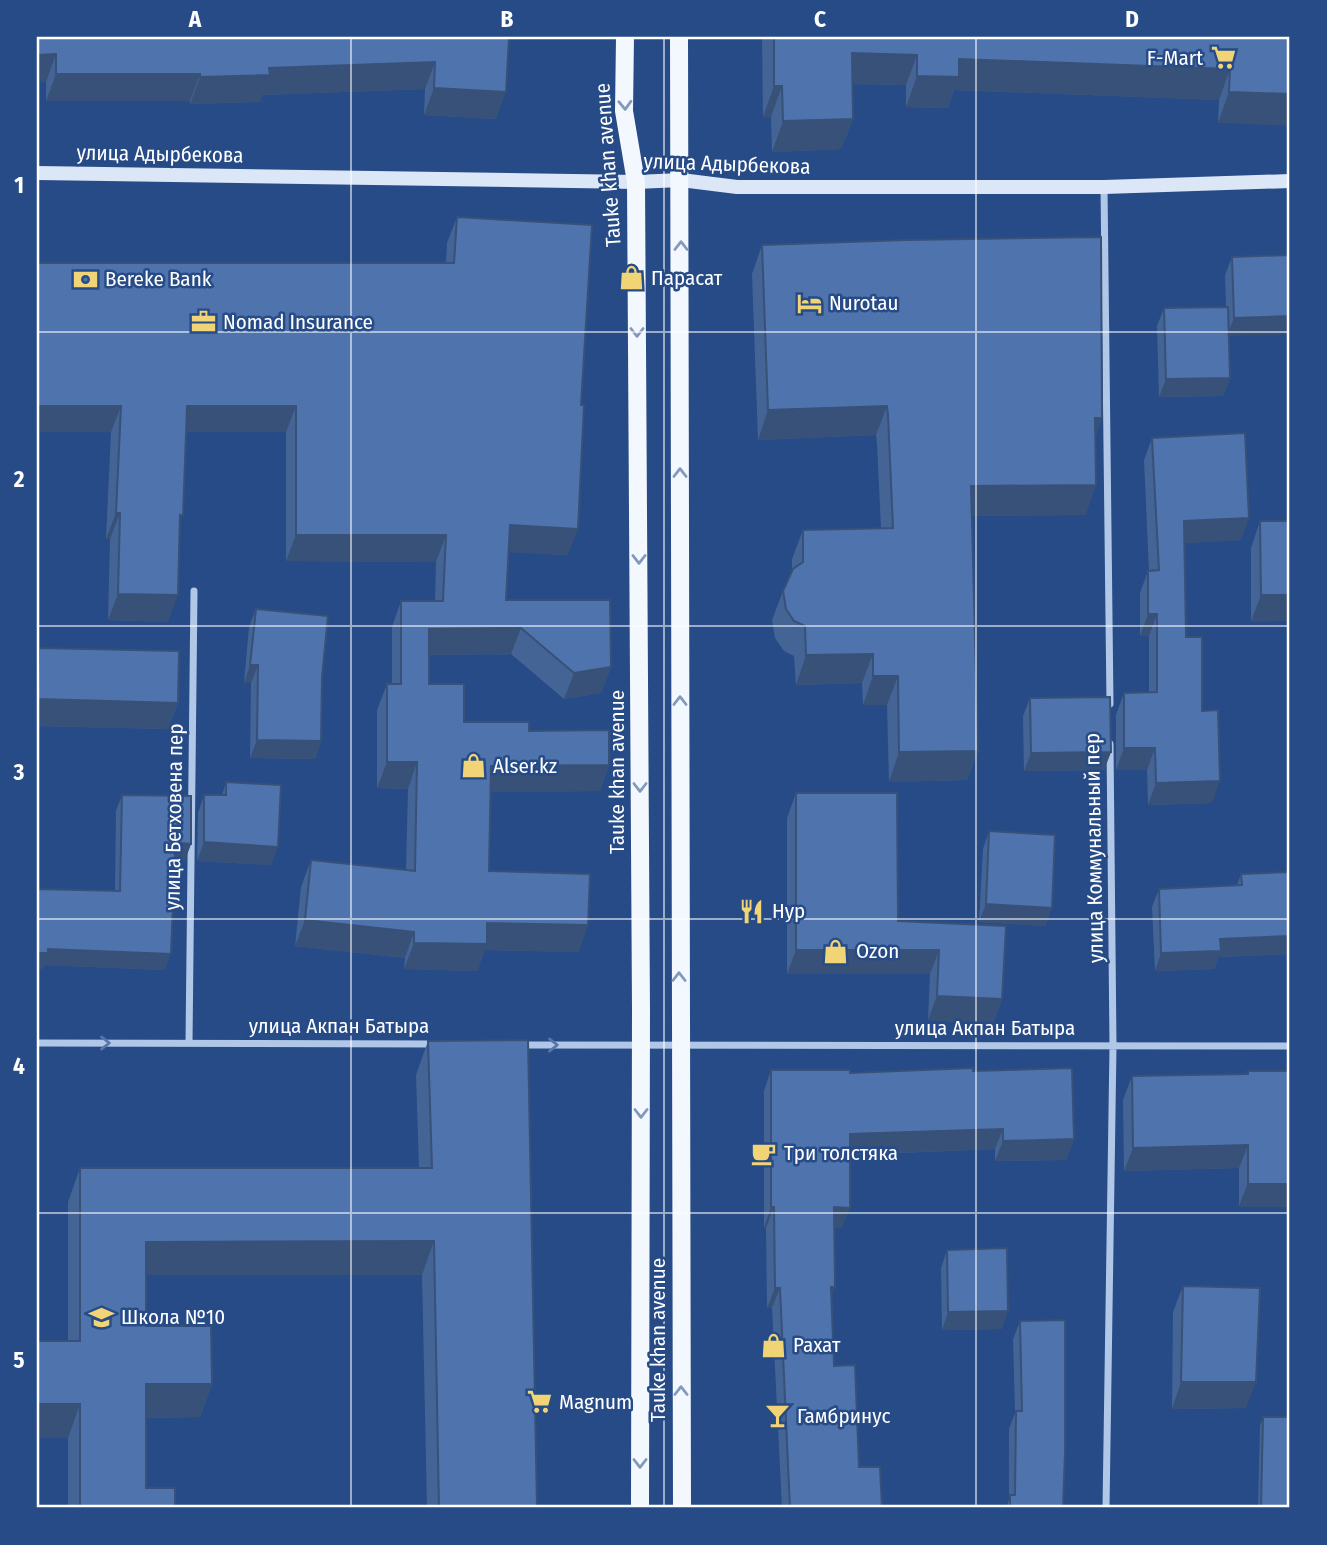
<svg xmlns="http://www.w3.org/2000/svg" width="1327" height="1545" font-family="'Fira Sans Condensed',sans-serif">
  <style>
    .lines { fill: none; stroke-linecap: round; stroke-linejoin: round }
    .minor { stroke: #b1c7e8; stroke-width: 7 }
    .secondary { stroke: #dbe6f7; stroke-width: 14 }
    .primary { stroke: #f3f7fe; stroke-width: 18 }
    .wall { fill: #446495 }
    .shaded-wall { fill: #375179 }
    .building { fill: #4f74ad; stroke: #375179; stroke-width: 2 }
    .oneway { stroke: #8298bc }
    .oneway2 { stroke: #5776a8 }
    .grid { fill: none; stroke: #fff; stroke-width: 2; stroke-opacity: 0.55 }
    .labels { text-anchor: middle; stroke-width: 5; stroke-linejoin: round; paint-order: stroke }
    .poi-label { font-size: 21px; fill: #fff; stroke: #264b86; text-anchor: start }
    .street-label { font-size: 21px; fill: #fff; stroke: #264b86 }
    .neatline { fill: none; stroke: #fff; stroke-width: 2.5 }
    .grid-label { font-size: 23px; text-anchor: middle; font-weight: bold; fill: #fff }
  </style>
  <rect width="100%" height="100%" fill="#264b86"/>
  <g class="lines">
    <!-- minor -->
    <path class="minor" d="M1104 187 1110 704
      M37 1043 435 1044
      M189 1043 194 591
      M520 1045 1290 1046
      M1106 1508 1113 1046 1110 744"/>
    <!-- secondary -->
    <path class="secondary" d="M37 173 636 182 681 180 737 187H1104L1290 181"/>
    <!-- primary -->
    <path class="primary" d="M625 37 624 111 636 182 641 1010 640 1508
      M679 37 682 1508"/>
  </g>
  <!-- wall -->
  <path class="wall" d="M37 37H509L496 119 424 115 425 89 262 95 260 102 190 104V101H46V82Z
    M762 37H1290L1218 123 1219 100 954 90 948 108 906 107V85L852 84 853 119 841 149 772 152 771 117H763Z
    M457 217 568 555 509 552 506 600 611 667 601 693 564 699 511 654 429 655V684L464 722 529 731 609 765 600 791 490 792 489 871 579 952 485 950 477 971 404 969 405 958 295 946 301 887 311 860 406 870 408 789 377 788V710L387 684H392V627L401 601H435L436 562 286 561V432H186L179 526 168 622 108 620 110 539H106L111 432H37V263H446L447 243Z
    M762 245 1102 418 1095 437 1096 485 1085 515 972 516 978 751 967 780 889 782 887 705H863L862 683 796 685 794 656 784 651 775 638 772 620 783 591 792 571V559L803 530 881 528 877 444 876 435 758 440 752 274Z
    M1290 255 1229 336 1230 378 1223 396 1159 397 1157 326 1164 308 1226 307 1225 275 1232 257Z
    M1152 438 1241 540 1185 543 1186 637 1202 711 1212 803 1148 805 1147 770H1116V715L1124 693 1149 692V636H1140V593L1148 571H1149L1144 460Z
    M1260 521H1290L1251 622V548Z
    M256 609 322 677 321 741 315 759 250 758 251 683H244L249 627Z
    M39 648 178 703 168 729 37 726V654Z
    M1030 698 1111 752 1104 770 1024 771 1023 716Z
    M226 782 271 865 197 861 198 813 204 795H222Z
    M796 793 898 921 1002 999 993 1024 928 1020 930 974H787V818Z
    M122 795 191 844 185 860 176 859 175 863 165 970 44 965 42 969H37V889L115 891 116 811Z
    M989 831 1052 908 1045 926 979 922 983 849Z
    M1290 872V954L1219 957 1214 969 1155 971 1152 907 1159 889 1237 885 1241 874Z
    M428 1041 537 1508H427L422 1275H146V1326L212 1384 200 1417 146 1418V1488L175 1508H68V1202L80 1168H419L416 1075Z
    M771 1070 850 1073 973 1071 1074 1139 1066 1160 995 1161V1149L850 1155 842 1228H834L832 1297 834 1366 859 1467 882 1508H782L772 1308H767L766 1228H764V1091Z
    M1248 1071H1290L1239 1207V1168L1124 1171 1123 1100 1132 1076 1247 1074Z
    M947 1250 1002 1329 942 1330 941 1268Z
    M1183 1286 1246 1408 1172 1409 1173 1312Z
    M1020 1321 1063 1508H1006L1009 1500V1429L1015 1413 1013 1339Z
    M1263 1417 1290 1508H1258L1260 1426Z"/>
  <!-- shaded-wall -->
  <path class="shaded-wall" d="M852 53 917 55 906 85 841 84Z
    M56 54 46 82H37V55Z
    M959 59 1230 69 1219 100 954 90 948 108 906 107 917 76Z
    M435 62 425 89 262 95 260 102 190 104 200 77 269 68Z
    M56 74H200L190 101H46Z
    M774 86H782L771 117H763Z
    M434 88 506 92 496 119 424 115Z
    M1229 92 1290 94V126L1218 123Z
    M853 119 841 149 772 152 783 121Z
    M1290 316V334L1227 336 1234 318Z
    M1230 378 1223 396 1159 397 1166 379Z
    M37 406H121L111 432H37Z
    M187 406H296L286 432H178Z
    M887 406 876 435 758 440 768 410Z
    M1095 418H1102L1091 447Z
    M1096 485 1085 515 961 516 971 486Z
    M116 513H120L110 539H106Z
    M1249 518 1241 540 1176 544 1184 521Z
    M510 525 578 529 568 555 500 552Z
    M296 535H446L436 562 286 561Z
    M118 594 178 595 168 622 108 620Z
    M1261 595H1290V621L1251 622Z
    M1148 614H1157L1149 636H1140Z
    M521 628 511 654 419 655 429 629Z
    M873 654 862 683 796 685 806 655Z
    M250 665H258L251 683H244Z
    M611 667 601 693 564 699 574 673Z
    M873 676H898L887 705H863Z
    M38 699 178 703 168 729 37 726V702Z
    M257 740 321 741 315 759 250 758Z
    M1124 748H1155L1147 770H1116Z
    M978 751 967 780 889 782 899 752Z
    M1111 752 1104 770 1024 771 1031 753Z
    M387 762H417L408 789 377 788Z
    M609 765 600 791 481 792 491 766Z
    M1220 781 1212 803 1148 805 1156 783Z
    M204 842 278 847 271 865 197 861Z
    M181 843 191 844 185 860 176 859 175 864V848Z
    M986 904 1052 908 1045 926 979 922Z
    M305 920 414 932 405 958 295 946Z
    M487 923 588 925 579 952 485 950 477 971 404 969 414 943Z
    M1290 936V954L1219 957 1214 969 1155 971 1161 953 1220 939Z
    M48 949 171 954 165 970 44 965 42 969H37V953Z
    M796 950H939L930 974H787Z
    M937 996 1002 999 993 1024 928 1020Z
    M1003 1129 995 1149 842 1155 850 1134Z
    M1074 1139 1066 1160 995 1161 1003 1141Z
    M1248 1145 1239 1168 1124 1171 1133 1148Z
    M1248 1184H1290V1207H1239Z
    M771 1207H774L766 1228H764Z
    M834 1207 850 1208 842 1228H826Z
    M434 1241 422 1275H133L146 1242Z
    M831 1287H835L828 1307Z
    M775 1288H780L772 1308H767Z
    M1008 1311 1002 1329 942 1330 948 1312Z
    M1181 1382H1256L1246 1408 1172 1409Z
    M146 1384H212L200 1417 134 1418Z
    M37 1404H80L68 1438H37Z"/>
  <!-- building -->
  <path class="building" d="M37 37H509L506 92 434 88 435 62 269 68 270 75 200 77V74H56V54L37 55Z
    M774 37H1290V94L1229 92 1230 69 959 59V77L917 76V55L852 53 853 119 783 121 782 86H774Z
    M457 217 592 225 581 405H584L578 529 510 525 506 600H610L611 667 574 673 521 628 429 629V684H464V722H529V731L609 730V765L491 766 489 871 590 874 588 925 487 923V944L414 943V932L305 920 311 860 415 871 417 762H387V684H401V601H443L446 535H296V406H187L183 516 180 515 178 595 118 594 120 513H116L121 406H37V263H454Z
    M1101 237 1102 418H1095L1096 485 971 486 978 751 899 752 898 676H873V654L806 655 805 626 794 621 786 609 783 591 793 569 803 562V530L893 528 888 415 887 406 768 410 762 245 906 240Z
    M1290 255V316L1234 318 1232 257Z
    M1228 307 1230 378 1166 379 1164 308Z
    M1245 433 1249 518 1184 521 1186 637H1202V711L1218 710 1220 781 1156 783 1155 748H1124V693L1157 692V614H1148V571L1159 570 1152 438Z
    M1260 521H1290V595H1261Z
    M256 609 328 616 322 677 321 741 257 740 258 665H250Z
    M39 648 179 651 178 703 38 699Z
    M1110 697 1111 752 1031 753 1030 698Z
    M226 782 281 785 278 847 204 842V795H226Z
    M796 793H897L898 921 1006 926 1002 999 937 996 939 950H796Z
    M122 795 191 796V844L181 843 180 848H175L171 954 48 949V953H37V889L120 891Z
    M989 831 1055 835 1052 908 986 904Z
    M1290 872V936L1220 939 1221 951 1161 953 1159 889 1242 885 1241 874Z
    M528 1040 537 1508H439L434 1241 146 1242V1326H211L212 1384H146V1488H175V1508H80V1404H37V1341H80V1168H432L428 1041Z
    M973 1068V1071L1072 1068 1074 1139 1003 1141V1129L850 1134V1208L834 1207 835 1287H831L834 1366 855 1365 859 1467H880L882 1508H790L780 1288H775L774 1207H771V1070H850V1073Z
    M1248 1071H1290V1184H1248V1145L1133 1148 1132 1076 1248 1074Z
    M1007 1248 1008 1311 948 1312 947 1250Z
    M1183 1286 1260 1288 1256 1382H1181Z
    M1065 1320V1452L1063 1508H1010V1495H1015L1016 1411H1022L1020 1321Z
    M1263 1417H1290V1508H1261Z"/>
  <!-- one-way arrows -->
  <defs><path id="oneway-chevron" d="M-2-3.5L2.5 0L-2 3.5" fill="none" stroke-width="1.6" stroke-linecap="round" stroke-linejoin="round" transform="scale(1.75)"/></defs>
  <g class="oneway">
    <use href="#oneway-chevron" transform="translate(625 105) rotate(88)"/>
    <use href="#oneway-chevron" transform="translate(681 246) rotate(-90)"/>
    <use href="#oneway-chevron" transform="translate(637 332) rotate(90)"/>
    <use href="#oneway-chevron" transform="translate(680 473) rotate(-90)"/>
    <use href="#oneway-chevron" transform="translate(639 559) rotate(90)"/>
    <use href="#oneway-chevron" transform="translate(680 701) rotate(-90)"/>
    <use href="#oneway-chevron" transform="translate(640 787) rotate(90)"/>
    <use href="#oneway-chevron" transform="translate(679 977) rotate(-90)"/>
    <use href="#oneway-chevron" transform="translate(641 1113) rotate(90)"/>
    <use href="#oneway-chevron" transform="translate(681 1391) rotate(-90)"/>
    <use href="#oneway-chevron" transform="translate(640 1463) rotate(90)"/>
  </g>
  <g class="oneway2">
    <use href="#oneway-chevron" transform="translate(105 1043)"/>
    <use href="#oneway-chevron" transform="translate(553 1045)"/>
  </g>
  <!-- grid -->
  <path class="grid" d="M351 37V1508M664 37V1508M976 37V1508M37 332H1290M37 626H1290M37 919H1290M37 1213H1290"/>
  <!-- icons -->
  <defs>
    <symbol id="supermarket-bare" viewBox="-9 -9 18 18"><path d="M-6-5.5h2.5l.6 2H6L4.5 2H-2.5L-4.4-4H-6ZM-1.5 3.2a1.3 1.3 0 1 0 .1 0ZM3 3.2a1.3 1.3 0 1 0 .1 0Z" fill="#f1d476" stroke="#264b86" stroke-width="2.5" paint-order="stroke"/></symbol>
    <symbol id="shop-bare" viewBox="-9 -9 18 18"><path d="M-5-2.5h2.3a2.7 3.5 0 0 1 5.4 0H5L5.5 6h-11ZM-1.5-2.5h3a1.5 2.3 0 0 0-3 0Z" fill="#f1d476" stroke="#264b86" stroke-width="2.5" paint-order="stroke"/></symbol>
    <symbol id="bank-bare" viewBox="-9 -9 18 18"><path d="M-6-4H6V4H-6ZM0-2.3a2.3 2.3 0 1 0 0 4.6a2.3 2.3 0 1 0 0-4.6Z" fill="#f1d476" stroke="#264b86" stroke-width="2.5" paint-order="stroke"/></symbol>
    <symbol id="hotel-bare" viewBox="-9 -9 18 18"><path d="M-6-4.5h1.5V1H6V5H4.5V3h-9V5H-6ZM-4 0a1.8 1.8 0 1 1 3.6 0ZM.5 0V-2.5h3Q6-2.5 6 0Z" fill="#f1d476" stroke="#264b86" stroke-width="2.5" paint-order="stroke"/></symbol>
    <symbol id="office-bare" viewBox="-9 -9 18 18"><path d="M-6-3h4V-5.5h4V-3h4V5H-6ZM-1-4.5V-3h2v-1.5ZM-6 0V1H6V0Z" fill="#f1d476" stroke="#264b86" stroke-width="2.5" paint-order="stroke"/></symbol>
    <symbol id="restaurant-bare" viewBox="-9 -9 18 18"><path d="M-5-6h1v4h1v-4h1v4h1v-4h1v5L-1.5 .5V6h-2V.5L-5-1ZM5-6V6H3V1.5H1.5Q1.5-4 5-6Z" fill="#f1d476" stroke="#264b86" stroke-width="2.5" paint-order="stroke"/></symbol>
    <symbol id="cafe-bare" viewBox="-9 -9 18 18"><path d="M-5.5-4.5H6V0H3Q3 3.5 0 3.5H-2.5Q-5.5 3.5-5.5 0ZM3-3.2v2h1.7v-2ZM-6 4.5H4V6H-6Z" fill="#f1d476" stroke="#264b86" stroke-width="2.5" paint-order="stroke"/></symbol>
    <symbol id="school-bare" viewBox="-9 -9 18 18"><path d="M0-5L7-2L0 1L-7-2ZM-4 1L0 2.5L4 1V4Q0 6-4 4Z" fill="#f1d476" stroke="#264b86" stroke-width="2.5" paint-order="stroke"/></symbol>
    <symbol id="bar-bare" viewBox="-9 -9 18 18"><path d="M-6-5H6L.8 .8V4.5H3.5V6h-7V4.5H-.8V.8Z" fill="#f1d476" stroke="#264b86" stroke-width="2.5" paint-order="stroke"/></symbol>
  </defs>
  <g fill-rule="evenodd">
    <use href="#supermarket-bare" x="1206" y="40" width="35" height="35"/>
    <use href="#shop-bare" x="614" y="260" width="35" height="35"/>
    <use href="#bank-bare" x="68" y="262" width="35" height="35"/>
    <use href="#hotel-bare" x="792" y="286" width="35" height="35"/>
    <use href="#office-bare" x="186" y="304" width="35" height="35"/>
    <use href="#shop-bare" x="456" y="748" width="35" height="35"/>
    <use href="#restaurant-bare" x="734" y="894" width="35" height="35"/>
    <use href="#shop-bare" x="818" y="934" width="35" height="35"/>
    <use href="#cafe-bare" x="746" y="1136" width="35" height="35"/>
    <use href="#school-bare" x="84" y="1300" width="35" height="35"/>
    <use href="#shop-bare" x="756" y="1328" width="35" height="35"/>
    <use href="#supermarket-bare" x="522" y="1384" width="35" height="35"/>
    <use href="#bar-bare" x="760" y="1398" width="35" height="35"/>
  </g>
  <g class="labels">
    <!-- poi labels -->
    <g class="poi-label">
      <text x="1203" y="65" text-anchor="end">F-Mart</text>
      <text x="651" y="285">Парасат</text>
      <text x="105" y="286">Bereke Bank</text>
      <text x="829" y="310">Nurotau</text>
      <text x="223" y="329">Nomad Insurance</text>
      <text x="493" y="773">Alser.kz</text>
      <text x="772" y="918">Нур</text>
      <text x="856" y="958">Ozon</text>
      <text x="784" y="1160">Три толстяка</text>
      <text x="121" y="1324">Школа №10</text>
      <text x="793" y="1352">Рахат</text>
      <text x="559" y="1409">Magnum</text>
      <text x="797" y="1423">Гамбринус</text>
    </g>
    <!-- street labels -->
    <g class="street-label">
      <text transform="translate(160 154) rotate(1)" y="7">улица Адырбекова</text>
      <text transform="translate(727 164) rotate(2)" y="7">улица Адырбекова</text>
      <text transform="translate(608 165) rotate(-94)" y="7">Tauke khan avenue</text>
      <text transform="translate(617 772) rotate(-90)" y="7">Tauke khan avenue</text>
      <text transform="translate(174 817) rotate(-89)" y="7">улица Бетховена пер</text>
      <text transform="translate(1094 848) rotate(-91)" y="7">улица Коммунальный пер</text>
      <text x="339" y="1033">улица Акпан Батыра</text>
      <text x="985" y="1035">улица Акпан Батыра</text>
      <text transform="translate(658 1340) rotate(-90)" y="7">Tauke khan avenue</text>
    </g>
  </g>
  <!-- border -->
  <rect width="1327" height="1545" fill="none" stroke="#264b86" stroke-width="77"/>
  <rect x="38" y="38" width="1250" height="1468" class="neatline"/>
  <g class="grid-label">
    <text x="195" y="27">A</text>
    <text x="507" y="27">B</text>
    <text x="820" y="27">C</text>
    <text x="1132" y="27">D</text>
    <text x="19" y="193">1</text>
    <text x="19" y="487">2</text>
    <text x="19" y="780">3</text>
    <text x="19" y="1074">4</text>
    <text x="19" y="1368">5</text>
  </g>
</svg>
